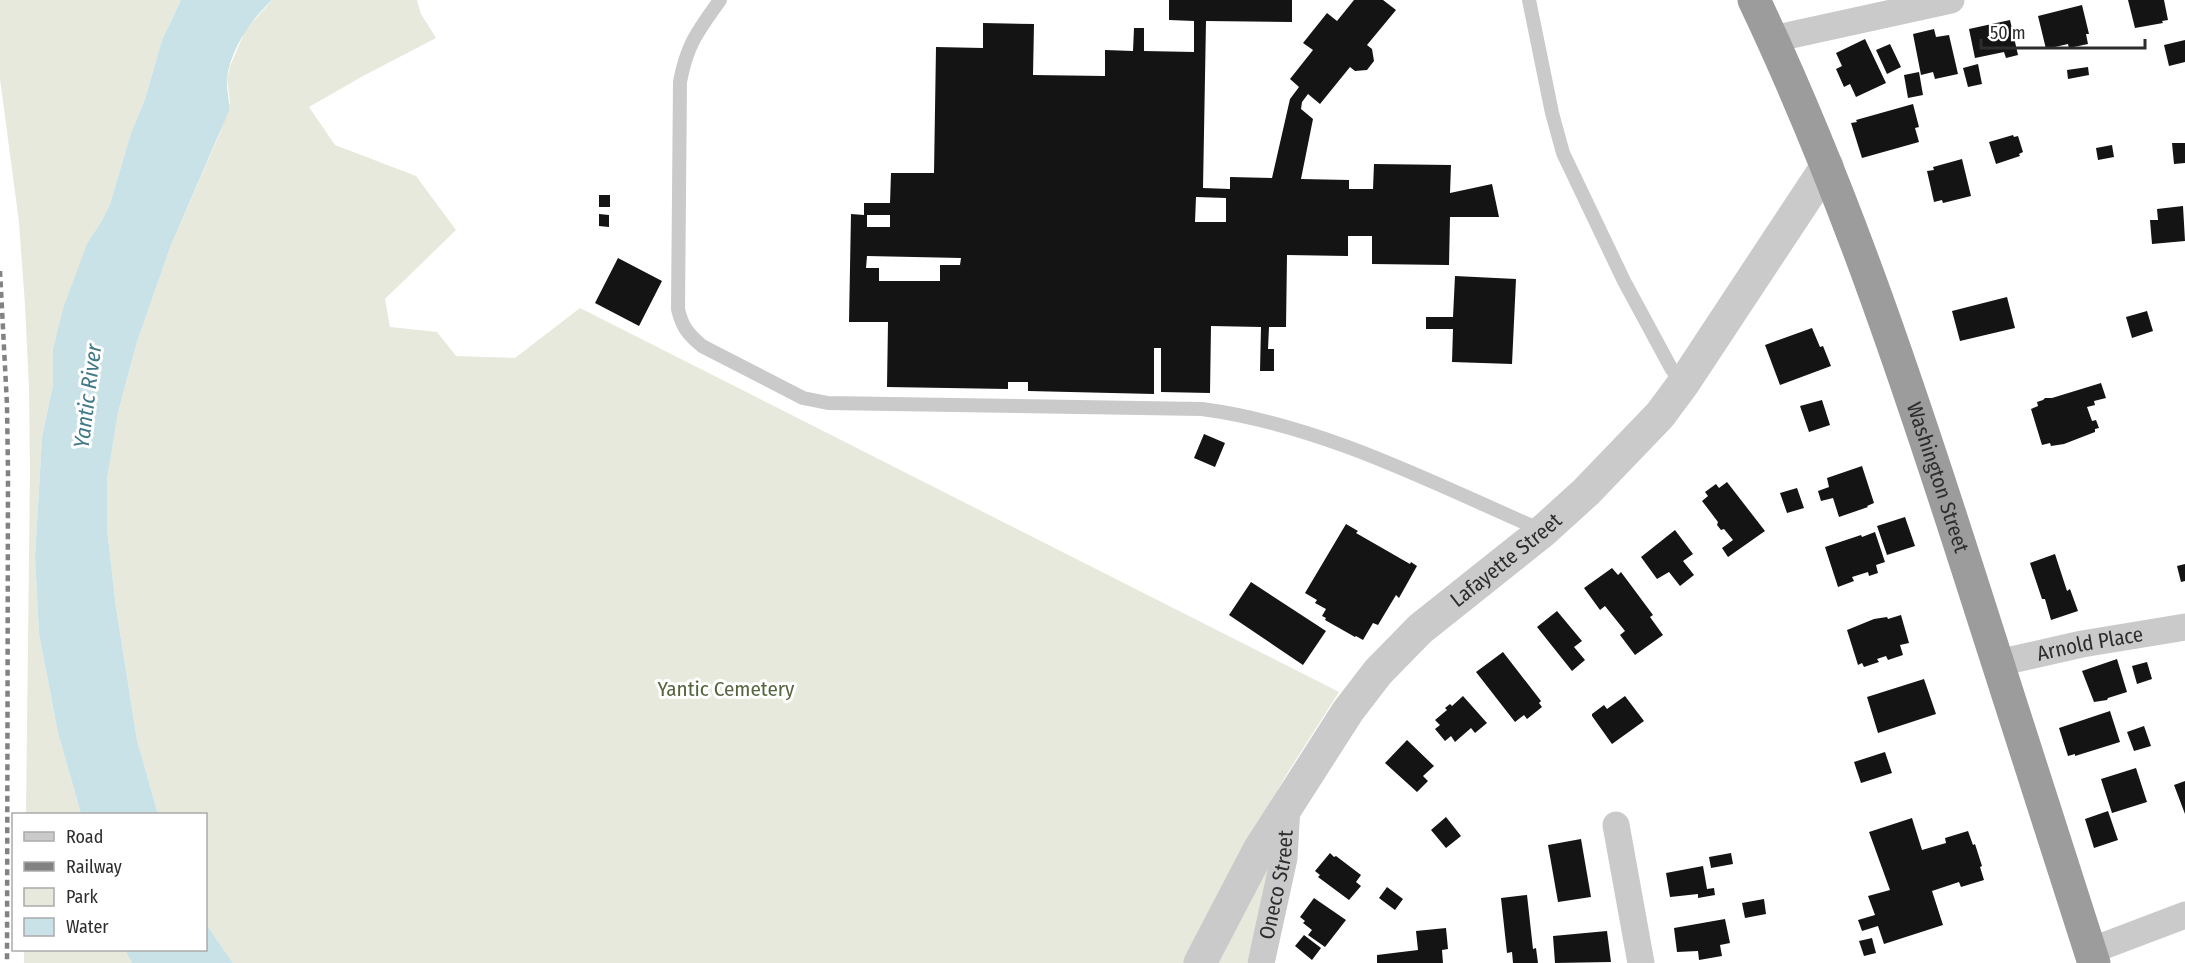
<svg xmlns="http://www.w3.org/2000/svg" width="2185" height="963" font-family="'Fira Sans Condensed',sans-serif">
  <style>
    .green { fill: #e6e9db }
    .water { fill: #c9e2e8 }
    .building { fill: #141414; fill-rule: evenodd }
    .lines { fill: none; stroke-linecap: round; stroke-linejoin: round }
    .service { stroke: #cacaca; stroke-width: 14 }
    .minor { stroke: #cacaca; stroke-width: 27 }
    .tertiary { stroke: #cacaca; stroke-width: 33 }
    .trunk { stroke: #9c9c9c; stroke-width: 33 }
    .rail { stroke: #828282; stroke-width: 4.5; stroke-dasharray: 6 4.5; stroke-linecap: butt }
    .labels { text-anchor: middle; stroke-width: 6; stroke-linejoin: round; paint-order: stroke }
    .street-label { font-size: 21px; fill: #2d2d2d; stroke: #fff }
    .park-label { font-size: 21px; fill: #57653e; stroke: #fff }
    .water-label { font-size: 22px; font-style: italic; fill: #427a88; stroke: #fff }
  </style>
  <rect width="100%" height="100%" fill="#fff"/>
  <!-- green -->
  <path class="green" d="M0 0H181L162 40 145 99 131 133 110 204 101 222 87 245 54 350 53 385 42 437 35 557 39 634 58 733 81 814H26L30 471 29 388 25 305 19 222 0 79Z
    M272 0H417L421 14 436 38 363 76 309 107 335 145 416 176 456 230 385 299 390 327 437 332 456 356 515 358 580 308 1339 692 1285 777 1229 877 1186 963H233L206 924V814H158L137 740 116 607 107 529V480L118 413 137 342 171 245 220 133 230 102 227 79 230 66 245 31Z
    M1268 866 1269 870 1247 963H1214Z
    M24 950H125L132 963H24Z"/>
  <!-- water -->
  <path class="water" d="M181 0H272C251 20 231 48 227 78 226 89 230 100 229 111L171 245 137 342 118 413 107 480V529L116 607 137 740 158 814H81L58 733 39 634 35 557 42 437 53 385V350L63 309 87 244 101 222 110 204 131 133 145 99 162 40Z
    M206 924 233 963H132L125 950H206Z"/>
  <!-- building -->
  <path class="building" d="M1169 0H1292V22L1206 21 1203 188 1230 189V177L1272 178 1290 99 1299 87 1290 79 1313 50 1303 43 1327 13 1337 21 1354 0H1383L1396 10 1367 45 1372 49 1374 61 1367 70 1355 71 1350 67 1320 104 1308 94 1302 102 1301 109 1313 119 1301 179 1349 180V189H1373L1374 164 1451 165 1450 193 1492 184 1499 217H1450L1449 265 1372 264V236H1348V256L1287 255 1286 327H1269L1268 349H1274V371H1260L1261 327 1211 326 1210 393 1161 392V348H1154V394L1028 391V382H1008V389L887 387 888 322H849L851 214 864 215V203H890L891 173H934L936 47 983 48V23L1034 24 1033 75 1105 76V50L1133 51 1134 28H1144V51L1194 52V21L1169 20ZM1196 197 1226 198V222H1195ZM867 215H890V227H867ZM867 256 961 258 960 265H940V281H879V268H866Z
    M2128 0H2164L2168 20 2162 21 2163 23 2135 28Z
    M2082 5 2089 34H2086L2088 44 2069 48 2068 44 2046 49 2038 16Z
    M2010 20 2018 55 2006 58 2004 52 1975 58 1969 29Z
    M1934 29 1936 37 1949 35 1958 74 1935 79 1933 72 1921 75 1913 34Z
    M1865 39 1886 83 1856 97 1850 84 1844 87 1836 69 1842 66 1836 53Z
    M2185 40V62L2169 66 2164 45Z
    M1890 44 1901 67 1887 74 1876 50Z
    M1978 64 1982 84 1968 87 1963 68Z
    M2088 67 2089 75 2068 79 2067 70Z
    M1919 72 1923 95 1908 98 1904 75Z
    M1913 104 1919 127 1915 128 1919 142 1862 158 1851 123 1857 122 1856 120Z
    M2013 135 2014 137 2018 136 2023 152 2019 154 2020 156 1996 164 1989 142Z
    M2172 143H2185V163L2174 164Z
    M2112 145 2114 157 2098 160 2096 148Z
    M1962 159 1971 196 1943 203 1942 200 1934 202 1927 171 1934 170 1933 167Z
    M599 195H610V207H599Z
    M2183 206 2185 241 2152 244 2150 220H2158L2157 209Z
    M599 214 609 215V227L599 226Z
    M618 258 662 281 639 326 595 303Z
    M1455 276 1516 279 1512 364 1452 362 1453 329H1426V317H1453Z
    M2007 297 2015 328 1960 341 1952 311Z
    M2147 311 2153 331 2132 338 2126 317Z
    M1812 328 1820 347 1823 346 1831 366 1780 385 1765 345Z
    M2101 383 2106 398 2094 401 2095 405 2087 407 2092 421 2096 420 2099 428 2095 429V432L2064 444 2051 446 2050 443 2042 445 2031 409 2038 406 2037 402 2043 400 2045 398H2052Z
    M1822 400 1830 425 1809 432 1800 406Z
    M1204 434 1225 443 1215 467 1194 458Z
    M1862 466 1874 503 1867 506 1868 507 1839 517 1833 498 1821 501 1818 491 1829 487 1827 478Z
    M1727 482 1765 531 1728 557 1722 548 1733 540 1724 529 1721 530 1717 525 1718 522 1702 501 1708 496 1705 492 1716 484 1719 488Z
    M1797 488 1804 508 1787 513 1780 493Z
    M1905 517 1915 546 1887 555 1877 526Z
    M1346 524 1358 531 1356 533 1410 564 1411 562 1417 566 1399 598 1396 595 1378 625 1373 623 1363 640 1356 636 1355 637 1325 620 1326 618 1322 616 1326 609 1315 603 1317 600 1305 593Z
    M1675 530 1693 554 1683 561 1694 575 1680 586 1669 572 1657 579 1641 557Z
    M1875 532 1885 562 1876 565 1878 573 1869 576 1868 572 1852 577 1854 581 1838 587 1825 547 1861 535 1862 537Z
    M2055 554 2067 591 2070 589 2078 611 2051 620 2045 599H2042L2030 563Z
    M2185 564V581L2181 582 2177 566Z
    M1612 568 1618 575 1621 572 1653 615 1650 617 1663 635 1635 655 1620 635 1625 631 1605 606 1600 610 1584 588Z
    M1251 582 1326 631 1303 665 1229 615Z
    M1557 611 1582 641 1574 647 1585 660 1572 671 1537 627Z
    M1901 615 1909 643 1900 645 1903 655 1888 660 1886 656 1877 659 1879 662 1864 667 1862 663 1858 665 1847 630 1874 619 1887 617 1888 619Z
    M1503 652 1541 701 1539 703 1542 707 1527 719 1524 715 1515 722 1476 672Z
    M2117 659 2127 692 2108 698 2107 700 2094 702 2082 671Z
    M2147 662 2152 679 2137 684 2132 666Z
    M1924 679 1936 714 1878 733 1867 697Z
    M1463 696 1487 723 1475 733 1471 728 1455 742 1451 736 1445 741 1435 729 1440 725 1435 720 1447 710 1445 708 1450 704 1452 706Z
    M1625 696 1644 721 1612 744 1592 716V714L1604 705 1607 709Z
    M2110 711 2120 742 2075 756V754L2068 756 2059 728Z
    M2144 726 2151 746 2134 751 2127 732Z
    M1407 740 1434 766 1423 776 1428 781 1417 792 1385 763Z
    M1885 752 1892 773 1861 783 1854 762Z
    M2136 768 2147 802 2112 813 2101 779Z
    M2185 781V814L2174 785Z
    M2108 811 2118 840 2094 848 2085 819Z
    M1446 817 1461 836 1446 848 1431 830Z
    M1912 818 1922 850 1946 843 1945 838 1968 831 1973 845 1975 844 1982 866 1980 867 1984 880 1961 887 1959 882 1932 891 1943 925 1884 944 1878 926 1862 931 1858 920 1875 915 1868 896 1890 890 1869 832Z
    M1581 839 1591 897 1558 902 1548 845Z
    M1330 853 1334 857 1336 856 1361 875 1356 882 1361 886 1349 900 1318 877 1320 875 1315 871Z
    M1731 853 1733 864 1711 868 1709 857Z
    M1703 866 1707 889 1714 888 1715 895 1698 898V894L1670 897 1666 873Z
    M1387 887 1403 899 1395 910 1379 898Z
    M1527 895 1533 949 1536 948 1538 963H1513L1512 952 1507 953 1501 898Z
    M1314 898 1346 920 1325 947 1308 935 1312 930 1303 923 1305 921 1300 917Z
    M1764 899 1766 914 1745 918 1742 903Z
    M1725 919 1730 943 1720 945 1722 956 1699 960 1698 951 1677 952 1674 928Z
    M1446 928 1448 949 1442 950 1443 963H1377V955L1418 950 1416 931Z
    M1607 931 1611 962 1555 963 1553 936Z
    M1304 935 1321 948 1312 960 1295 946Z
    M1872 938 1876 953 1864 956 1859 941Z"/>
  <g class="lines">
    <!-- service -->
    <path class="service" d="M720 0C698 31 687 44 680 82L678 309C682 327 688 334 702 346L803 398 828 403 1202 409C1322 425 1431 482 1541 530
      M1529 0 1552 113 1563 153 1624 281 1671 368 1683 384"/>
    <!-- minor -->
    <g class="minor">
      <path d="M1773 39 1951 0"/>
      <path id="s1" d="M1998 663 2082 644 2185 627"/>
      <path d="M1616 825 1641 963"/>
      <path d="M2090 951 2185 915"/>
      <path id="s2" d="M1261 963 1284 858 1287 806"/>
    </g>
    <!-- tertiary -->
    <path class="tertiary" id="s3" d="M1200 963 1259 850 1348 711 1378 672 1420 629 1543 531 1586 492 1660 415 1683 384 1827 166"/>
    <!-- trunk -->
    <path class="trunk" id="s4" d="M1754 0C1841 183 1905 374 1967 567 2009 699 2052 831 2094 963"/>
    <!-- rail -->
    <path class="rail" d="M0 271 7 405 8 472 7 963"/>
  </g>
  <g class="labels">
    <!-- street labels -->
    <g class="street-label">
      <text dy="7" stroke="none"><textPath href="#s4" startOffset="512">Washington Street</textPath></text>
      <text dy="7" stroke="none"><textPath href="#s3" startOffset="512">Lafayette Street</textPath></text>
      <text dy="7" stroke="none"><textPath href="#s1" startOffset="94">Arnold Place</textPath></text>
      <text dy="7" stroke="none"><textPath href="#s2" startOffset="80">Oneco Street</textPath></text>
    </g>
    <!-- park labels -->
    <g class="park-label">
      <text x="726" y="696">Yantic Cemetery</text>
    </g>
    <!-- water labels -->
    <g class="water-label">
      <text transform="translate(87 396) rotate(-83)" y="8">Yantic River</text>
    </g>
  </g>
  <!-- legend -->
  <rect x="12" y="813" width="195" height="138" fill="#ffffff" stroke="#ababab" stroke-width="1.5"/>
  <rect x="24" y="832" width="30" height="9" fill="#cacaca" stroke="#ababab" stroke-width="1.5"/>
  <text x="66" y="843" font-size="18" fill="#2d2d2d">Road</text>
  <rect x="24" y="862" width="30" height="9" fill="#828282" stroke="#ababab" stroke-width="1.5"/>
  <text x="66" y="873" font-size="18" fill="#2d2d2d">Railway</text>
  <rect x="24" y="888" width="30" height="18" fill="#e6e9db" stroke="#ababab" stroke-width="1.5"/>
  <text x="66" y="903" font-size="18" fill="#2d2d2d">Park</text>
  <rect x="24" y="918" width="30" height="18" fill="#c9e2e8" stroke="#ababab" stroke-width="1.5"/>
  <text x="66" y="933" font-size="18" fill="#2d2d2d">Water</text>
  <!-- scale -->
  <path d="M1981 39v9h164v-9" fill="none" stroke="#2d2d2d" stroke-width="3"/>
  <text x="1990" y="39" font-size="18" fill="#2d2d2d" stroke="#ffffff" stroke-width="4.5" paint-order="stroke">50 m</text>
</svg>
